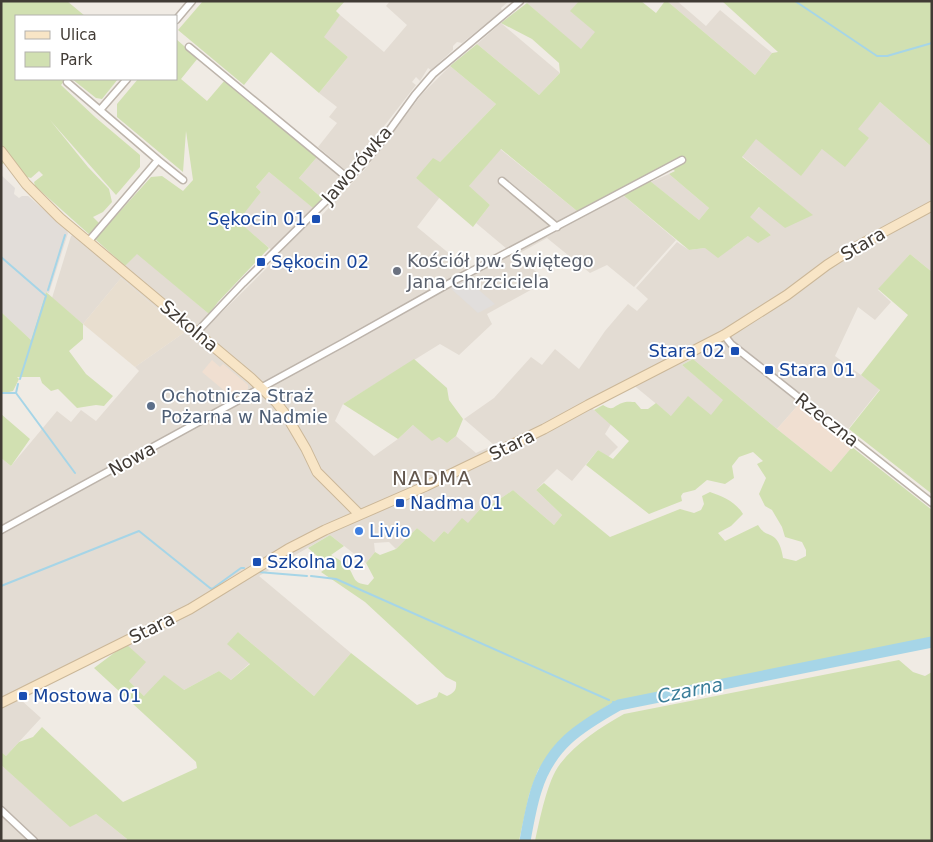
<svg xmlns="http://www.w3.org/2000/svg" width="933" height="842" font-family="'DejaVu Sans',sans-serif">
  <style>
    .residential { fill: #e3dcd3 }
    .commercial { fill: #f0dfd1 }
    .industrial { fill: #e2ddd9 }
    .education { fill: #e8decf }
    .green { fill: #d1e0b1; fill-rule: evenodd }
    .parking { fill: #e1dedc }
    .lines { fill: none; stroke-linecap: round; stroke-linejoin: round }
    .stream { stroke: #a6d5e7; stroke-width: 2 }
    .river { stroke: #a6d5e7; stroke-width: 11 }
    .street-casing { stroke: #bdb4ab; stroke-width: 9 }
    .secondary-casing { stroke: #cbb798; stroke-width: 11 }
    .street { stroke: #fff; stroke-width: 6 }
    .secondary { stroke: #f8e5c6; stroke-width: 9 }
    .transit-dot { fill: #1a4fb4; stroke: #fff; stroke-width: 2 }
    .worship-dot { fill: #6b7280; stroke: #fff; stroke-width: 2 }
    .service-dot { fill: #5c6f8a; stroke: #fff; stroke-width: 2 }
    .shop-dot { fill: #3f7fe0; stroke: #fff; stroke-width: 2 }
    .labels { text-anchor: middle; stroke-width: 4; stroke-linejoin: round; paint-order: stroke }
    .street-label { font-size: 18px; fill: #413b35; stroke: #fff }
    .transit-label { font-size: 18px; fill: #164399; stroke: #fff; text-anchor: start }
    .worship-label { font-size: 18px; fill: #5b616d; stroke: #fff; text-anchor: start }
    .service-label { font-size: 18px; fill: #4e5e75; stroke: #fff; text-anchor: start }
    .shop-label { font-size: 18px; fill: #366cbe; stroke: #fff; text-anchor: start }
    .water-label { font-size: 19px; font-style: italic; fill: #397d99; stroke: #fff }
    .quarter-label { font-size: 20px; letter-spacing: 1px; fill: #63574d; stroke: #fff }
  </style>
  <rect width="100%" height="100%" fill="#f0ebe4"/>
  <!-- residential -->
  <path class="residential" d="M390 1H509L501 8 502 11 462 43 457 42 453 46V50L431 70 428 68 420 81 416 77 412 82 416 85 371 143 372 145 354 166 349 169V173L318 147 337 123 329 117 337 107 319 93 348 57 323 37 340 15 384 52 407 25 386 6Z
    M529 1H579L571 11 596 32 581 50 527 3Z
    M667 1H677L706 26 720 10 772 53 755 75Z
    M501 23 560 73 539 95 477 44Z
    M450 66 496 104 440 162 416 178 440 197 417 227 468 269 507 249 476 223 490 205 468 187 500 149 577 211 617 190 676 240 634 287 607 265 590 273 547 238 516 255 547 281 487 314 492 324 459 355 440 344 343 404 335 421 374 456 398 439 413 425 439 437 447 443 456 436 476 453 494 445 464 419 494 398 531 357 542 365 555 349 579 369 605 331 628 304 637 311 648 299 636 288 677 242 689 250 705 248 733 247 748 236 771 235 749 217 760 207 812 215 742 156 756 138 801 175 822 149 869 139 857 129 880 102 931 146 932 145V272L910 254 878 290 891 302 875 320 858 307 835 356 880 389 841 438 800 403 777 429 693 359 682 365 724 400 711 416H671L631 383 588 405 611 424 605 434 618 447 608 457 598 450 572 481 557 469 536 490 562 515 554 525 513 490 491 505 486 501 468 524 448 534 444 531 434 542 417 528 396 549 389 542 374 543 375 552 366 563 330 535 259 576 351 653 314 696 238 632 250 663 231 680 219 671 184 690 144 696 129 681 126 644 21 700 41 718 6 756 1 752V458L11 466 57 411 71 422 81 410 96 421 139 371 135 367 185 332 121 278 83 324 52 298 71 236 73 235 114 269 120 262 125 266 137 253 215 319 279 256 237 221 261 192 256 187 269 172 322 215 367 167 422 94Z
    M317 157 343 178 323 199 299 178Z
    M669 174 709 208 699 220 651 182Z
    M1 765 70 826 96 814 127 839 126 841H1Z"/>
  <!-- commercial -->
  <path class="commercial" d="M212 360 220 367 223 364 248 385V389L233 398 202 372Z
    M799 404 852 447 831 472 777 429Z"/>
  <!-- industrial -->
  <path class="industrial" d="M1 175 15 188 14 194 19 198 22 196H28L65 228 68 233 49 293 46 292 31 340 1 312Z"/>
  <!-- education -->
  <path class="education" d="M121 278 185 332 135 367 83 324Z"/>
  <!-- green -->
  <path class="green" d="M1 1H67L85 16H16V79H66L61 85 95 117 140 155V167L116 195 50 120 88 167 109 189 112 202 103 212 93 217 100 224 91 236 35 186 34 182 43 175 39 171 31 178 27 177 11 158 1 165Z
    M203 1H345L336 11 340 15 324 37 348 57 319 93 271 52 244 85 178 30Z
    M579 1H641L656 13 665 1H667L755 75 772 53 778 52 722 1H932V145L931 146 880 102 858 129 869 138 845 167 822 149 801 176 756 139 742 157 813 215 785 228 759 207 750 217 771 235 758 243 748 236 718 258 705 248 689 250 617 190 577 211 501 149 469 186 490 205 473 227 416 178 433 158 440 162 496 104 450 66 477 44 539 95 560 73 559 63 532 39 501 23 527 3 581 49 595 32 570 11ZM667 164 675 171 669 174 709 208 699 220 645 177Z
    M176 39 198 58 181 79 207 101 225 80 317 157 299 178 323 199 313 208 269 172 256 187 261 192 238 221 269 248 218 302 209 314 137 254 125 266 95 239 151 177 162 176 183 191 193 180 186 131 183 172 117 117V104L138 79H176Z
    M72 79H118L102 99 96 98Z
    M910 254 932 272V494L849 429 880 390 861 375 908 315 878 289Z
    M46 292 83 324V339L69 351 86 374 113 396 104 406 96 405 77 408 58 389 51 391 42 383 40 377H17L19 379 13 391 1 394V312L31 340Z
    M414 359 447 388 449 400 463 419 456 436 447 443 439 437 432 441 413 425 398 439 343 404Z
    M693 359 777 429 831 472 852 447 932 510V637L667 691 610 704 577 726 555 747 538 770 529 795 519 841H126L127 839 96 814 70 827 1 765V752L6 756 19 742 33 737 42 727 123 802 197 768 196 762 94 668 126 644 146 662 129 681 144 696 164 675 184 690 219 671 231 680 250 664 227 644 238 632 314 696 351 653 417 705 437 697 439 692 447 696C454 693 457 690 456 682L446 677 365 602 321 572 327 568 324 562 308 548 330 535 344 546 331 555C336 558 344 562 348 567 356 578 352 583 368 585L374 578 366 563 375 552 380 555 396 549 417 528 434 542 444 531 448 534 462 518 468 523 487 501 491 505 513 490 554 525 562 515 536 490 544 483 610 537 680 509 694 513 701 510 704 504 702 496 710 492C722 496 736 502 743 514L731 526 718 533 725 541 758 525C765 536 768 532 775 538 780 543 782 551 783 558L796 561 806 556V550L802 542 785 537 782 527 772 510 765 506 759 494 766 478 757 464 763 461 753 452 739 457 732 466 734 478 725 484 707 480 695 490 683 493 681 496 682 501 649 514 586 465 598 450 613 459 629 441 594 410 603 405C614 412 613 406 622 403 626 401 632 402 635 402L641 409H648L656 403 671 416 688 396 711 415 723 400 682 365Z
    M1 414 30 439 11 466 1 458Z
    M899 660 913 672 925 676 932 672V841H535C540 819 547 781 560 764 577 742 601 727 624 714Z"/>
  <!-- parking -->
  <path class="parking" d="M464 277 495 304 478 313 448 286Z"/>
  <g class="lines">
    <!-- stream -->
    <path class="stream" d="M795 1 877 56H887L932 43
      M1 257 46 296 20 379
      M48 290 65 235
      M18 384 16 393 75 473
      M1 393H16
      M258 572 307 576
      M311 576 336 579 609 700
      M1 586 139 531 210 588 212 589 241 568H244
      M613 702 619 705"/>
    <!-- river -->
    <path class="river" d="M525 841C528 824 531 807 536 791 550 745 580 727 619 705L932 642"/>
    <defs>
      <path id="street" d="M176 20 192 1
        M189 47 349 179
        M67 82 158 160 88 242
        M100 110 127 79
        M158 160 183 180
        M502 181 557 227
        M196 333 243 283 359 168 378 146 415 95 433 74 520 1
        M724 335 731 344 932 503
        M1 530 343 343 457 279 682 160
        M1 810 34 841"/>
      <path id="secondary" d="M1 151 26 184 60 218 251 378 276 402 286 415 306 449 317 472 359 514
        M1 703 190 609 288 549 325 530 426 486 544 429 588 405 724 335 787 295 827 265 852 249 932 206"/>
    </defs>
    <!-- street casing -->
    <use href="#street" class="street-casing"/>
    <!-- secondary casing -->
    <use href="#secondary" class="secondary-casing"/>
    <!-- street -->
    <use href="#street" class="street"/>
    <!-- secondary -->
    <use href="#secondary" class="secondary"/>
  </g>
  <!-- markers -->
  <g class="transit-dot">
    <rect x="311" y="214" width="10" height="10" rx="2.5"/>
    <rect x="256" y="257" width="10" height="10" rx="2.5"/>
    <rect x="730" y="346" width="10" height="10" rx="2.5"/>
    <rect x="764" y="365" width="10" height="10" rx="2.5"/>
    <rect x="395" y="498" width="10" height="10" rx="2.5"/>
    <rect x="252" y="557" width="10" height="10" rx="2.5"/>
    <rect x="18" y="691" width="10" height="10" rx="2.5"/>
  </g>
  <circle class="worship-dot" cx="397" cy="271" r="5"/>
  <circle class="service-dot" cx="151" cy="406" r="5"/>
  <circle class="shop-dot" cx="359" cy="531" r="5"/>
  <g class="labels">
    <!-- street labels -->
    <g class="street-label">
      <text transform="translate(357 165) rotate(-49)" y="6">Jaworówka</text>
      <text transform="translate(863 244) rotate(-30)" y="6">Stara</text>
      <text transform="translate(189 326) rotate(40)" y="6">Szkolna</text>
      <text transform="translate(827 420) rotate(38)" y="6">Rzeczna</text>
      <text transform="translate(512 445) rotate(-26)" y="6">Stara</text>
      <text transform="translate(132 459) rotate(-29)" y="6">Nowa</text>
      <text transform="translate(152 628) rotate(-26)" y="6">Stara</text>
    </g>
    <!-- transit labels -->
    <g class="transit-label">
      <text x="306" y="225" text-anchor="end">Sękocin 01</text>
      <text x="271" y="268">Sękocin 02</text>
      <text x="725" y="357" text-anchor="end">Stara 02</text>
      <text x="779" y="376">Stara 01</text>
      <text x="410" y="509">Nadma 01</text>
      <text x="267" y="568">Szkolna 02</text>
      <text x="33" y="702">Mostowa 01</text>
    </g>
    <!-- worship labels -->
    <g class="worship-label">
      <text x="407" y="267">Kościół pw. Świętego<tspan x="407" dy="21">Jana Chrzciciela</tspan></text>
    </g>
    <!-- service labels -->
    <g class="service-label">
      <text x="161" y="402">Ochotnicza Straż<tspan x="161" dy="21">Pożarna w Nadmie</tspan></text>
    </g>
    <!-- shop labels -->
    <g class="shop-label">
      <text x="369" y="537">Livio</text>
    </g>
    <!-- water labels -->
    <g class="water-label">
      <text transform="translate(690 690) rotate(-11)" y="7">Czarna</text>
    </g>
    <!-- quarter labels -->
    <g class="quarter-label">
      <text x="432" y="485">NADMA</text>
    </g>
  </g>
  <!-- border -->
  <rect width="933" height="842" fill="none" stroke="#413b35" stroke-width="5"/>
  <!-- legend -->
  <rect x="15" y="15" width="162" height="65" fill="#ffffff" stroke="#b3b1ae"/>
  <rect x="25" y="31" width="25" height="8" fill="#f8e5c6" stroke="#b3b1ae"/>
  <text x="60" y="40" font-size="15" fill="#413b35">Ulica</text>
  <rect x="25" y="52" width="25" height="15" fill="#d1e0b1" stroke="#b3b1ae"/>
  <text x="60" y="65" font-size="15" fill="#413b35">Park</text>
</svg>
